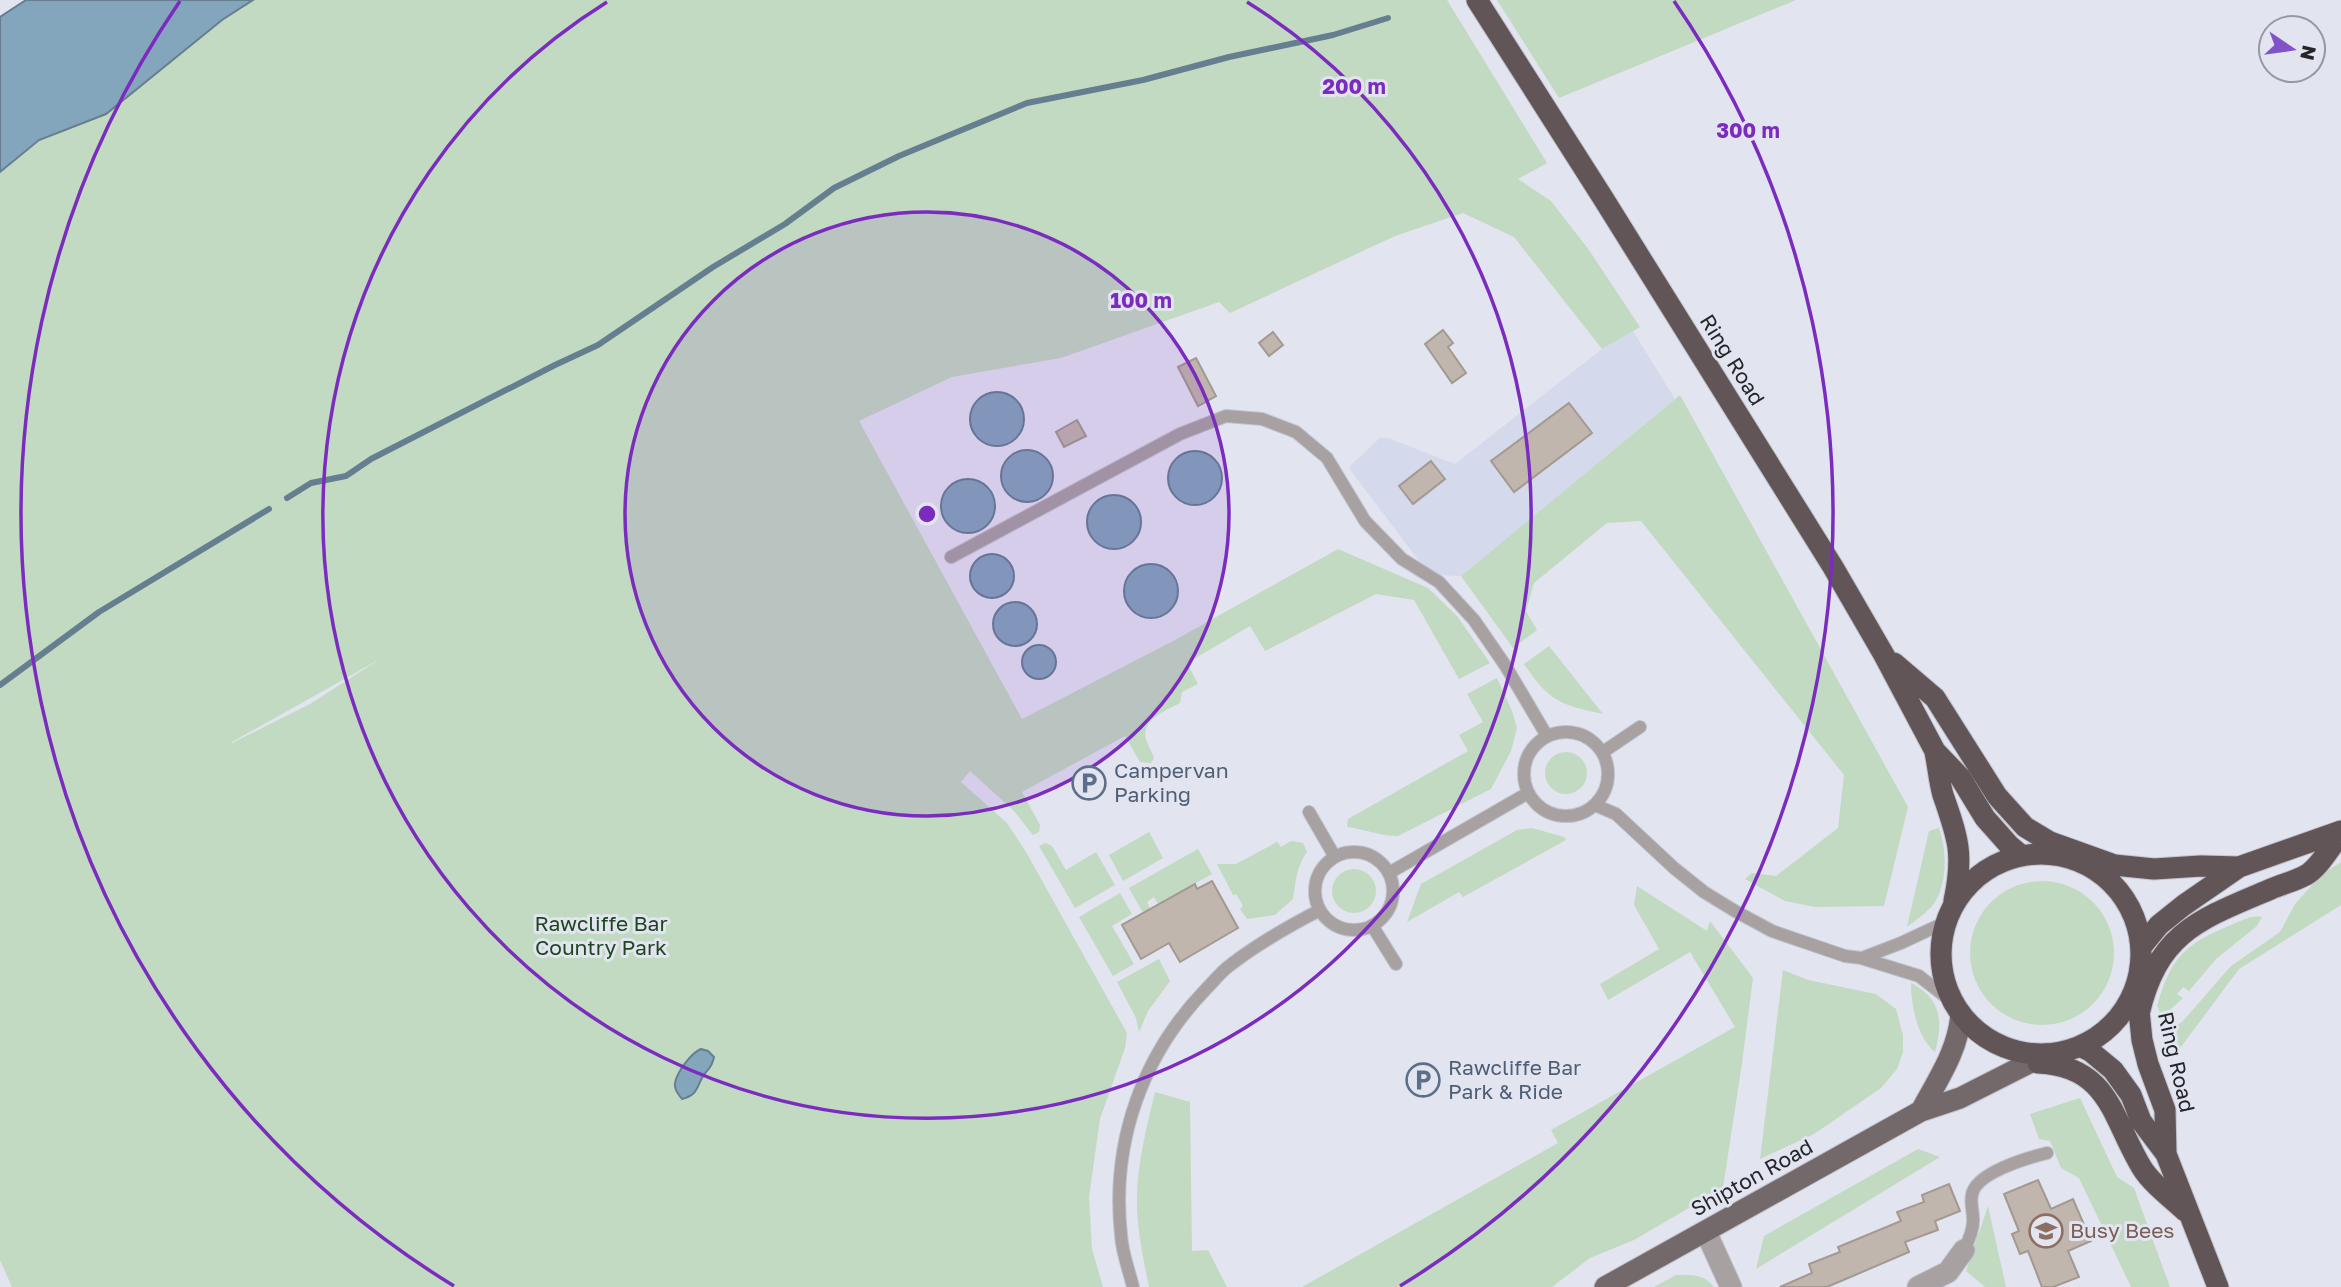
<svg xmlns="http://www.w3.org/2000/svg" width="2341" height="1287" font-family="'Golos Text',sans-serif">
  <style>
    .built { fill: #d5d9ec }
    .green { fill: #c2dac1; fill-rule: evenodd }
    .water { fill: #83a6bc; stroke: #667f90; stroke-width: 2 }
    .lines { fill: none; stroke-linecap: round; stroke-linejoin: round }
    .stream { stroke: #667f90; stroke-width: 6 }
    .building { fill: #c0b6ae; stroke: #a29991; stroke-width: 2 }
    .lane-casing { stroke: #c0c2cc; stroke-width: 14 }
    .street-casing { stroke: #c0c2cc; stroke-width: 23 }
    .primary-casing { stroke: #c0c2cc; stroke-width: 23 }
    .highway-casing { stroke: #c0c2cc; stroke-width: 23 }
    .lane { stroke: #a7a1a2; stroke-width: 12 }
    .street { stroke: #a7a1a2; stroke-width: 21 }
    .primary { stroke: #74696a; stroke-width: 21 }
    .highway { stroke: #615557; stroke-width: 21 }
    .ring { fill: none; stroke: #7b2cbf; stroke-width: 3.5 }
    .labels { text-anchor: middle; stroke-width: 6; stroke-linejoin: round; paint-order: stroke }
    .street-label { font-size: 21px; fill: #242529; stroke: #e2e4f0 }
    .service-label { font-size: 21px; fill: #4e5e75; stroke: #e2e4f0; text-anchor: start }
    .park-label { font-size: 21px; fill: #1e4720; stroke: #e2e4f0 }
    .education-label { font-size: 21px; fill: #785e54; stroke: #e2e4f0; text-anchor: start }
    .centre { fill: #7b2cbf; stroke: #e2e4f0; stroke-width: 3.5 }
    .ring-label { font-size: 21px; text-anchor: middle; font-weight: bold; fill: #7b2cbf; stroke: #e2e4f0; stroke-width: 6; stroke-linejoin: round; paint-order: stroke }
  </style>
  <rect width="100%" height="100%" fill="#e2e4f0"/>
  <!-- built -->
  <path class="built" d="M1633 331 1675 399 1461 576 1433 575 1426 570 1351 471 1350 466 1380 438H1388L1455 464 1602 349Z"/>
  <!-- green -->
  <path class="green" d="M253 0H1447L1547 163 1518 179 1551 201 1589 250 1640 327 1602 349 1514 237 1463 213 1395 236 1230 313 1219 302 1061 358 952 377 859 421 1022 719 1175 640 1338 549 1428 588 1457 616 1490 663 1459 679 1414 600 1376 594 1265 651 1250 626 1187 663 1198 684 1182 692 1180 703C1165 711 1138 721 1147 742 1149 748 1152 752 1154 758L1151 763 1140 762 1125 736 1022 792 1040 825 1039 832 1033 835 1014 811 970 771 961 782 1007 823 1026 852 1127 1033 1125 1048 1100 1119 1089 1197 1092 1249 1103 1287H12L0 1260V172L39 140 106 114 222 20ZM380 659 310 704 232 743V742Z
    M1497 0H1796L1559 98Z
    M1680 395 1908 807 1884 906 1815 907 1785 901 1745 879 1752 873 1776 876 1838 828 1844 775 1641 521 1607 523 1534 583 1526 611 1537 630 1513 648 1461 576Z
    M1549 646 1603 714C1560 705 1549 701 1524 664Z
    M1497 678 1512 711 1517 728 1511 751 1491 789 1398 836C1380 836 1364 829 1347 827L1348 819 1468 751 1459 735 1483 722 1467 694Z
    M1545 773a21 21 0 1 1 42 0a21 21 0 1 1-42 0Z
    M1532 828 1564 837 1566 840 1463 897 1459 892 1407 922 1421 884 1517 830Z
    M1939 828C1947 851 1948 884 1933 905 1926 913 1916 920 1907 927L1929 831Z
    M1149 832 1163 858 1123 881 1109 855Z
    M1291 841 1303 843 1307 852C1296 867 1296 881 1293 899L1275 915 1247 919 1240 909 1243 906 1236 894 1233 895 1217 864H1236L1277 842 1281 847Z
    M1045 843 1052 846 1066 870 1096 852 1115 885 1075 908 1039 846Z
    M1198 849 1212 874 1158 904 1154 897 1147 902 1150 909 1143 913 1129 888Z
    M2341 862V905L2239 969 2172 1059C2168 1050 2163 1040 2162 1030 2160 1020 2162 1015 2157 1006 2171 957 2185 944 2231 925 2241 921 2251 915 2262 917L2257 926 2216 959 2189 991 2183 987 2177 994 2183 998 2163 1016 2170 1030 2183 1021 2231 966 2280 932 2295 904 2321 875Z
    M1332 891a22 22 0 1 1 44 0a22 22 0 1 1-44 0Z
    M1970 953a72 72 0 1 1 144 0a72 72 0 1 1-144 0Z
    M1637 886 1707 931 1710 921 1753 978 1742 1063 1723 1188 1634 1240 1590 1258 1552 1287H1302L1558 1143 1551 1130 1735 1027 1690 952 1608 1000 1600 984 1659 949 1634 905Z
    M1120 893 1132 914 1112 926 1134 964 1113 976 1079 917Z
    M1159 959 1170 981 1148 1011 1139 1032 1136 1018 1117 982Z
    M1783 970 1808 980 1876 994 1896 1009 1903 1035V1052L1897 1069 1881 1088 1814 1134 1760 1159Z
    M1911 983C1942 998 1943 1023 1935 1052 1917 1037 1911 1006 1911 983Z
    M1155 1092 1190 1102 1192 1251 1208 1250 1227 1287H1149C1143 1257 1136 1226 1137 1195 1138 1160 1147 1126 1155 1092Z
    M2080 1098 2117 1177 2134 1188 2170 1287H2131L2079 1178 2061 1168 2050 1141 2039 1139 2030 1114Z
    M1918 1149 1940 1157 1756 1269 1764 1236Z
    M1988 1206 2006 1287H1985L1966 1271Z
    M1676 1275C1692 1275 1704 1274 1714 1287H1654Z"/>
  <!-- water -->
  <path class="water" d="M26 0H253L222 20 106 114 39 140 0 172V17Z
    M970 419a27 27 0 1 1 54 0a27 27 0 1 1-54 0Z
    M1001 476a26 26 0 1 1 52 0a26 26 0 1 1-52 0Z
    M1168 478a27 27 0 1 1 54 0a27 27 0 1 1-54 0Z
    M941 506a27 27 0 1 1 54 0a27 27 0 1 1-54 0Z
    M1087 522a27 27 0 1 1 54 0a27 27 0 1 1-54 0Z
    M970 576a22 22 0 1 1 44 0a22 22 0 1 1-44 0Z
    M1124 591a27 27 0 1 1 54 0a27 27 0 1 1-54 0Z
    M993 624a22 22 0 1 1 44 0a22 22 0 1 1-44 0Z
    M1022 662a17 17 0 1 1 34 0a17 17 0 1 1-34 0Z
    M701 1049 708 1051 714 1057C711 1071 707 1068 702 1078 696 1089 697 1095 682 1099 678 1094 674 1089 675 1083 677 1072 691 1053 701 1049Z"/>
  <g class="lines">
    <!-- stream -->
    <path class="stream" d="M287 498 311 483 346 476 371 459 555 365 598 345 713 267 785 224 834 188 899 156 1027 103 1143 80 1229 57 1333 35 1388 18
      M0 685 99 612 269 509"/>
  </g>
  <!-- building -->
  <path class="building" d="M1443 330 1453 343 1448 347 1466 373 1452 383 1425 344Z
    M1273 332 1283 345 1269 356 1259 343Z
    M1196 358 1216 396 1198 406 1178 367Z
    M1569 403 1592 433 1514 492 1491 461Z
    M1077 420 1086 436 1064 447 1056 432Z
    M1431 461 1445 479 1413 504 1399 486Z
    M1212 881 1238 928 1180 962 1169 943 1141 959 1122 925 1195 884 1197 889Z
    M2038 1180 2051 1209 2073 1199 2091 1241 2068 1251 2079 1277 2053 1287H2042L2028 1251 2020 1254 2012 1234 2019 1231 2004 1194Z
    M1949 1184 1960 1211 1935 1221 1938 1230 1905 1242 1909 1252 1827 1287H1780L1812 1273 1809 1264 1840 1252 1838 1247 1901 1221 1897 1212 1924 1202 1922 1195Z"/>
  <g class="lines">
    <defs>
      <path id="lane" d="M951 557 1180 434 1226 416 1262 419 1296 432 1327 458 1365 521 1402 559 1439 582 1474 620 1505 665 1547 736
        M1524 774a42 42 0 1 1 84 0a42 42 0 1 1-84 0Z
        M1603 752 1640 727
        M1595 805 1616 814 1674 868 1704 892 1735 911 1772 931 1845 956 1861 958 1919 976 1955 1004
        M1309 812 1335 857
        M1315 891a39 39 0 1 1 78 0a39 39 0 1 1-78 0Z
        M1389 873 1528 793
        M1373 927 1396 964
        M1862 958 1901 943 1946 922
        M1964 1250C1969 1240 1974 1229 1973 1218 1973 1210 1970 1203 1972 1195 1975 1173 2027 1158 2047 1153
        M1133 1287C1129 1270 1122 1253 1121 1235 1111 1142 1142 1055 1207 988 1214 981 1221 972 1229 966 1257 944 1289 926 1320 910"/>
      <path id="street" d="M1706 1232 1731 1287
        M1918 1287 1948 1272 1964 1250"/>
      <path id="primary" d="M1921 1111C1938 1079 1958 1051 1961 1014
        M1605 1287 1921 1111 1960 1098 2047 1054"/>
      <path id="highway" d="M1477 0 1603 198 1833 567 1884 655 1935 751 1960 777 1985 818 2009 845 2022 856
        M1894 663 1935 698 1997 796 2025 827 2050 842 2117 866
        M1935 752C1938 766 1939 781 1943 795 1958 838 1964 854 1954 901
        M1941 954a100 100 0 1 1 200 0a100 100 0 1 1-200 0Z
        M2104 864 2154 869 2201 866 2239 867
        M2141 947 2159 925 2184 905 2239 867 2341 831
        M2138 1001 2142 1040 2148 1064 2165 1110 2166 1154
        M2139 1014C2158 932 2200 919 2271 889 2283 884 2295 881 2306 875 2319 868 2331 846 2341 834
        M2080 1046 2090 1051 2113 1070 2131 1095 2141 1121 2166 1154 2218 1287
        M2038 1063C2110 1066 2112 1119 2142 1168 2152 1184 2171 1198 2185 1211"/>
    </defs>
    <!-- lane casing -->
    <use href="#lane" class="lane-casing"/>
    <!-- street casing -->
    <use href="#street" class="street-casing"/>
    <!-- primary casing -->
    <use href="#primary" class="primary-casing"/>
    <!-- highway casing -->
    <use href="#highway" class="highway-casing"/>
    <!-- lane -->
    <use href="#lane" class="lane"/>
    <!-- street -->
    <use href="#street" class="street"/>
    <!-- primary -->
    <use href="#primary" class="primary"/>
    <!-- highway -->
    <use href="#highway" class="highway"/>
  </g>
  <!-- distance rings -->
  <circle cx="927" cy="514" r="302" fill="#7b2cbf" fill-opacity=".12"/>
  <g class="ring">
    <circle cx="927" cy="514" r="302"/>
    <path d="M1247 2A604 604 0 1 1 607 2"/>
    <path d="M454 1286A906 906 0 0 1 180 1M1674 1A906 906 0 0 1 1400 1286"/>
  </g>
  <!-- icons -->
  <defs>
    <symbol id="parking-ring" viewBox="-11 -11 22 22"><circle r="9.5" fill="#e2e4f0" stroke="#5c6f8a" stroke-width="1.5"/><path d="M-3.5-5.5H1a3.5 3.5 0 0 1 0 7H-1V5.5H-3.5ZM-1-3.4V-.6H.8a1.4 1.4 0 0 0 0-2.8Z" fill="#5c6f8a"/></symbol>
    <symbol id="school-ring" viewBox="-11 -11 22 22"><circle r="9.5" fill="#e2e4f0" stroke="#8d6e63" stroke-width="1.5"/><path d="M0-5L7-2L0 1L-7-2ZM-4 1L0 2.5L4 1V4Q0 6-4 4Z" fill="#8d6e63"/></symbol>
  </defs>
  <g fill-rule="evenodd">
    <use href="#parking-ring" x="1070" y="764" width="38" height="38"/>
    <use href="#parking-ring" x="1404" y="1061" width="38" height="38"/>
    <use href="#school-ring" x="2027" y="1212" width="38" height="38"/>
  </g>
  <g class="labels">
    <!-- street labels -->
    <g class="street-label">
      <text transform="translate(1732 360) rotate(58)" y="7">Ring Road</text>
      <text transform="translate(2176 1062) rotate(77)" y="7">Ring Road</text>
      <text transform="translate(1752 1178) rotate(-29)" y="7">Shipton Road</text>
    </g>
    <!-- service labels -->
    <g class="service-label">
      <text x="1114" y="778">Campervan<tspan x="1114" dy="24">Parking</tspan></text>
      <text x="1448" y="1075">Rawcliffe Bar<tspan x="1448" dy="24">Park &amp; Ride</tspan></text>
    </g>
    <!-- park labels -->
    <g class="park-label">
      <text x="601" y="931">Rawcliffe Bar<tspan x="601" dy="24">Country Park</tspan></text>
    </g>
    <!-- education labels -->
    <g class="education-label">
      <text x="2070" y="1238">Busy Bees</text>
    </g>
  </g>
  <circle cx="927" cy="514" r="10" class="centre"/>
  <g class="ring-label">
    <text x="1354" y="94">200 m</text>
    <text x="1748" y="138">300 m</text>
    <text x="1141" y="308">100 m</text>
  </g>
  <!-- north arrow -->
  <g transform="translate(2292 49) rotate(103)"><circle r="33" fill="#e2e4f0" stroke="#9698a0" stroke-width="2"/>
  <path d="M0-5L12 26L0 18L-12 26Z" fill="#8252ca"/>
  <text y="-10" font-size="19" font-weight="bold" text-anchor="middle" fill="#242529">N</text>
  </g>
</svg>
